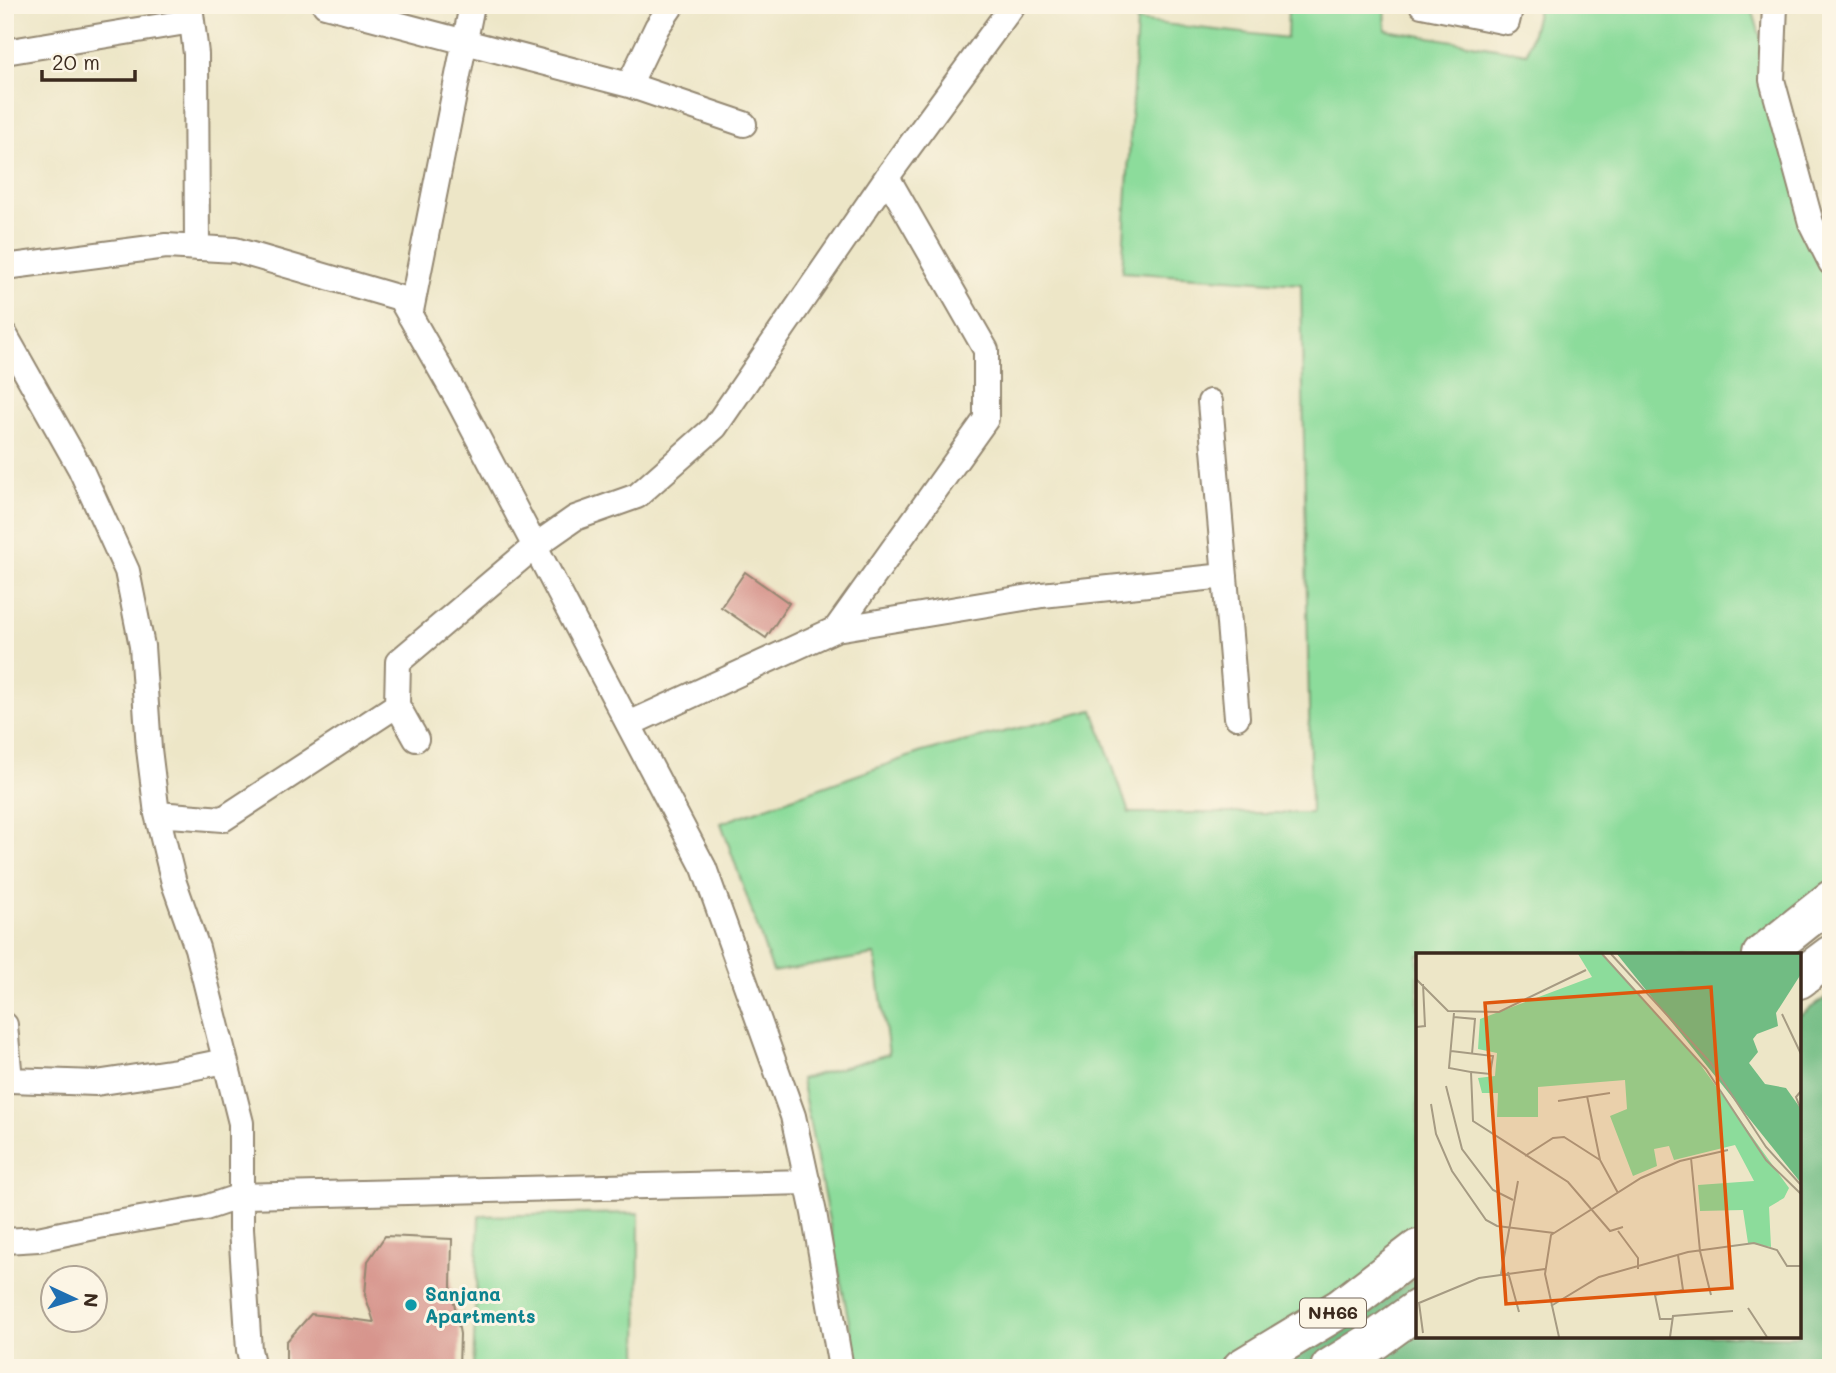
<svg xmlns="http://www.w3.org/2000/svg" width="1836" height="1373" font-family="Mali,sans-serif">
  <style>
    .green { fill: #8cdc9b; stroke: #64835c; stroke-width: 2 }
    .forest { fill: #71bc83; stroke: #567350; stroke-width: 2 }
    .building { fill: #d7958d }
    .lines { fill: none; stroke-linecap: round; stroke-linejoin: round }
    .street-casing { stroke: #948872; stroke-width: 28 }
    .highway-casing { stroke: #948872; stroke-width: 42 }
    .street { stroke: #fff; stroke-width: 24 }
    .highway { stroke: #fff; stroke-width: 38 }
    .culture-dot { fill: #0f9aa8; stroke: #fcf5e5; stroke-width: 2.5 }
    .labels { text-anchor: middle; stroke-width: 6; stroke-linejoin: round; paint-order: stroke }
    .shield { fill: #fcf5e5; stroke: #75675a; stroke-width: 2 }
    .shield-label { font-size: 18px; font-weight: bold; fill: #3b2a1e }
    .culture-label { font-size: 19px; font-weight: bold; fill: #0d838f; stroke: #fcf5e5; text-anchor: start }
    .inset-road { fill: none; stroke: #a69b83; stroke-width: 2 }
    .view { fill: #df570d; fill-opacity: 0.15; stroke: #df570d; stroke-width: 3.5 }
    .inset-edge { fill: none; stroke: #3b2a1e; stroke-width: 3.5 }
  </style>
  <rect width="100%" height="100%" fill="#fcf5e5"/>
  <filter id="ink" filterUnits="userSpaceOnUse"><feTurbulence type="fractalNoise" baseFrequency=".0143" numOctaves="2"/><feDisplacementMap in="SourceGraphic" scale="14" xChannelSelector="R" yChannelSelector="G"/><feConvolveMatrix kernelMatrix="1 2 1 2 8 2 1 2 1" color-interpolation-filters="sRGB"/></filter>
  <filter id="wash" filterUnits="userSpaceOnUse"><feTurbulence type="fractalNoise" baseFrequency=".00686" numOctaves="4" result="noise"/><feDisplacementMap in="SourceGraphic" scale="28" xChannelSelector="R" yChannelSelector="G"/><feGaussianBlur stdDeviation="1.57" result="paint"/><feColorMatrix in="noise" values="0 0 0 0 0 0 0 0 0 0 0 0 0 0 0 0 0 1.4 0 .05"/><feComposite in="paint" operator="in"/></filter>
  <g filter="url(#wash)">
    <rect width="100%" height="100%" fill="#ede6c7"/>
    <!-- green -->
    <path class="green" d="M1288 5H1385L1386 30 1527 53 1539 5H1751L1831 274V901L1767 955H1418V1249L1223 1368H858L801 1079 889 1054 875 955 773 972 721 823 922 752 1093 710 1129 813H1311L1301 284 1122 272 1137 21 1287 38Z
      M639 1213 638 1368H473L479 1216Z"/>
    <!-- forest -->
    <path class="forest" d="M1831 994V1368H1276L1418 1277V1336H1799V1016Z"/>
    <g id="blocks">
      <!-- building -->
      <path class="building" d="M745 572 789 603 766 638 721 607Z
        M385 1236 452 1239 451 1286 460 1334 459 1368H286V1342L311 1314 374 1322 365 1295 368 1261Z"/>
    </g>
  </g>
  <g filter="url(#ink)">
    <use href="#blocks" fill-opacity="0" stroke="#948872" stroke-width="2"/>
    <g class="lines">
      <defs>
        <path id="street" d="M190 5 196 54 197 248
          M325 5 629 85 744 124
          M1422 5 1507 22 1511 5
          M1775 5 1772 80 1811 223 1831 263
          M5 52 192 21
          M629 85 657 27 672 5
          M5 267 166 246 235 250 400 298 458 400 704 868 793 1116 814 1213 841 1368
          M410 316 472 5
          M5 335 80 468 127 571 142 646 149 749 157 814 174 883 197 948 241 1123V1229L249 1350 253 1368
          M1210 402 1237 717
          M836 629 986 419V350L887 177
          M629 724 836 629 1042 595 1225 576
          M416 739 397 705 398 662 535 546 575 518 637 496 715 427 887 177 1013 5
          M157 814 223 819 397 705
          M5 1025 10 1080 96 1083 176 1071 225 1061
          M5 1241 38 1239 99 1226 205 1208 241 1196 808 1182"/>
        <path id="highway" d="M1762 955 1831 900
          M1799 979 1831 955
          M1242 1368 1341 1308 1418 1249
          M1330 1368 1375 1340 1418 1309"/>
      </defs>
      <!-- street casing -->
      <use href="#street" class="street-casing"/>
      <!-- highway casing -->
      <use href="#highway" class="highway-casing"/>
      <!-- street -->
      <use href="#street" class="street"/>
      <!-- highway -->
      <use href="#highway" class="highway"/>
    </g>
  </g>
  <!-- markers -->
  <circle class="culture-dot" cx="411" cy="1305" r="7"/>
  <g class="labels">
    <!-- shield labels -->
    <rect class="shield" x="1300" y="1298.5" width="66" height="29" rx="5"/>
    <g class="shield-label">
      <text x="1333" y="1319">NH66</text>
    </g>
    <!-- culture labels -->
    <g class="culture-label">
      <text x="425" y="1301">Sanjana<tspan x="425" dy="22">Apartments</tspan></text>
    </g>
  </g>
  <!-- overview -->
  <g transform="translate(1416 953)">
    <rect width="385" height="385" fill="#ede6c7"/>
    <path d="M162 1H186L279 104 373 235 368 245 353 254 355 294 332 290 327 257 284 258 282 232 338 228 319 192 258 207 253 193 238 196 241 213 217 223 194 163 211 156 209 127 122 134V164H81L82 140H66L62 125 79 123 81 100 62 96 64 66 176 24Z" fill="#8cdc9b"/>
    <path d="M201 1H385V21L360 60 362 73 341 81 337 86 342 99 333 110 349 131 370 135 385 156V230Z" fill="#71bc83"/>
    <path class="inset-road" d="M186 1 290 116 350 207 385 241M195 1 295 110 350 194 385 232M0 26 32 58 83 59 170 17M38 60 33 115 55 119 57 168 152 229 194 278 207 274M366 61 385 101M38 64 59 66 56 101M0 74 9 73 7 31M35 98 77 103 74 121 55 119M30 133 46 196 77 237 97 247M385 138 380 144 385 157M171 143 184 207 202 240M142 148 194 140M15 151 20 181 36 218 70 267 81 273 138 280M109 203 137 185 148 184 184 207M275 205 284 298 295 342M202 278 222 305V316M92 319 103 359M85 321 102 228M135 353 183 324 272 299 338 290 361 297 371 313H385M332 355 351 384M257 366H244L239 342 267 337 262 302M7 380 3 350 63 325 129 316M143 384 129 321 135 282 225 225 264 208 312 197M254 384 257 363 317 358"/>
    <path class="view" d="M295 34 316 335 90 351 69 50Z"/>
    <rect width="385" height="385" class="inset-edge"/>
  </g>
  <!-- margin -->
  <rect width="1836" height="1373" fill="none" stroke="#fcf5e5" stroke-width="28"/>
  <!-- north arrow -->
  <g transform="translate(74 1299) rotate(94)"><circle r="33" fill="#fcf5e5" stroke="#afa495" stroke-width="2"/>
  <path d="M0-5L12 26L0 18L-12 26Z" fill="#1f6fb2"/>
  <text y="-10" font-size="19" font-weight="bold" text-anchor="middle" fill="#3b2a1e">N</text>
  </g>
  <!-- scale -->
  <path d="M42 70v10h93v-10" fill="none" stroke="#3b2a1e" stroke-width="3.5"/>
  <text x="52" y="70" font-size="21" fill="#3b2a1e" stroke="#fcf5e5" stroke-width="5" paint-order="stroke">20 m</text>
</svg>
